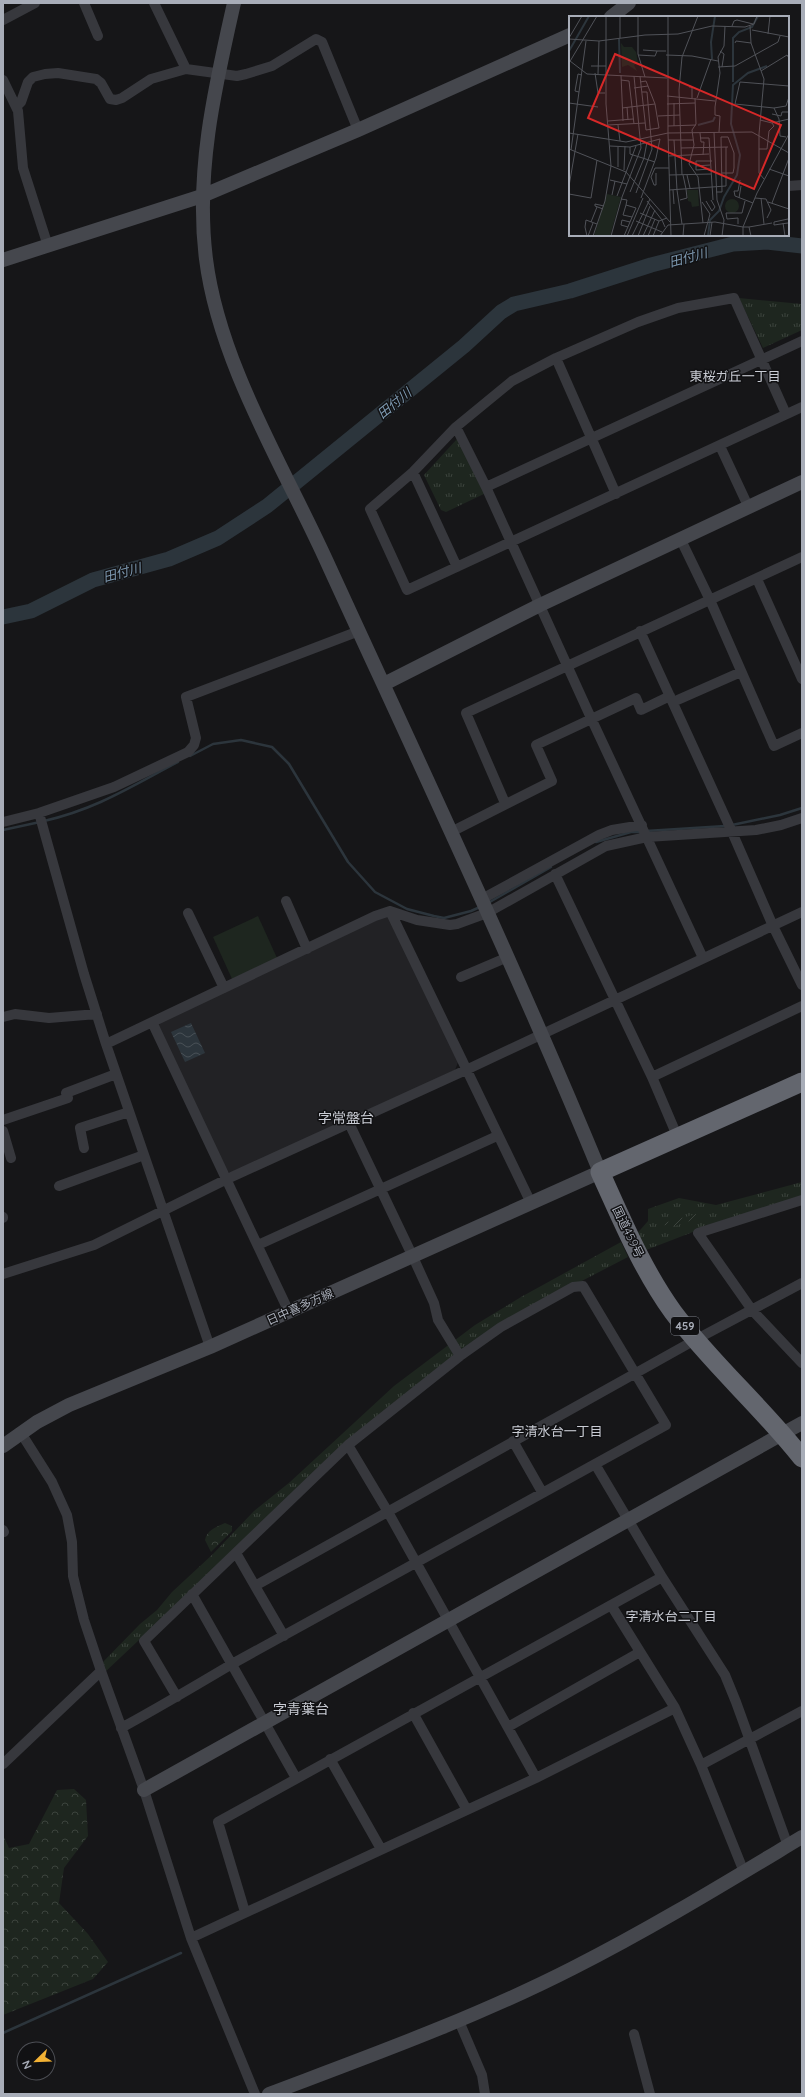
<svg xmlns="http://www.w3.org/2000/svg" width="805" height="2097" font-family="Quicksand,'Noto Sans JP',sans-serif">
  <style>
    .built { fill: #222225 }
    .forest { fill: url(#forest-crowns) }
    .park { fill: url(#park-tufts) }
    .garden { fill: url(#garden-furrows) }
    .pitch { fill: #1e261f }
    .water { fill: url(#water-waves) }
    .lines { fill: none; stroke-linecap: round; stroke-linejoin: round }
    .stream { stroke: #2c353c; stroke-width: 2.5 }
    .river { stroke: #2c353c; stroke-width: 15 }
    .street { stroke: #37383d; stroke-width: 10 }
    .secondary { stroke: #45474d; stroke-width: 14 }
    .highway { stroke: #63666e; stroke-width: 19 }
    .labels { text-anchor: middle; stroke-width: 3; stroke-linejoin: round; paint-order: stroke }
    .shield { fill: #111113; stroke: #7b7e86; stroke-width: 1 }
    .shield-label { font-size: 11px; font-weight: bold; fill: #a8adb8 }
    .street-label { font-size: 12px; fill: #a8adb8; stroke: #111113 }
    .water-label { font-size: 13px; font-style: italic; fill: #7f9bb3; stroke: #111113 }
    .neighbourhood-label { font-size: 13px; fill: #c9ccd4; stroke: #111113 }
    .quarter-label { font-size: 14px; fill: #c9ccd4; stroke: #111113 }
    .inset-river { fill: none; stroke: #2c353c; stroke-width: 2 }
    .inset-road { fill: none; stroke: #505258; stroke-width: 1 }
    .view { fill: #d62828; fill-opacity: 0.15; stroke: #d62828; stroke-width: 2 }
    .inset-edge { fill: none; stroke: #a8adb8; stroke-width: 2 }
  </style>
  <defs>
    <pattern id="forest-crowns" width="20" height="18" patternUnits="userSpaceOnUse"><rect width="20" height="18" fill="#1e261f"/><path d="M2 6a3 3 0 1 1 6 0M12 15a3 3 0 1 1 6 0" fill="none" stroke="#3c433d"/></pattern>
    <pattern id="park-tufts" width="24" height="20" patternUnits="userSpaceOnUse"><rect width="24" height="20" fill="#1e261f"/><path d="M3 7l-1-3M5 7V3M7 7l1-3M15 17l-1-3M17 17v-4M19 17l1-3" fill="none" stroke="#3c433d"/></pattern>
    <pattern id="garden-furrows" width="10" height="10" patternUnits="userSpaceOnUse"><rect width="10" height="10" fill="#1e261f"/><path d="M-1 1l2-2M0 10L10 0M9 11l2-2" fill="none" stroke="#3c433d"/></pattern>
    <pattern id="water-waves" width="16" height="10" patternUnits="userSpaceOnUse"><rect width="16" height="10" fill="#2c353c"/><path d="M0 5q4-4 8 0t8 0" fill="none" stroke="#485056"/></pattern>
  </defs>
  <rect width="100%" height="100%" fill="#161618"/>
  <!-- built -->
  <path class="built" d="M385 916 391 918 459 1060 455 1070 233 1175 227 1171 158 1027 161 1021Z"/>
  <!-- forest -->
  <path class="forest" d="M225 1523 232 1526V1531L211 1552 205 1540C207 1530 216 1527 225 1523Z
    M74 1789 86 1800 88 1836 64 1868 59 1903 88 1934 108 1962 93 1979 3 2015V1835L9 1848 29 1844 57 1790Z"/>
  <!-- park -->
  <path class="park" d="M739 298 802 304V330L763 348Z
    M457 439 486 493 446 512 441 510 424 475Z
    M802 1182V1199L724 1220 641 1252 634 1237 648 1221V1209L679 1198 716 1205Z
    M621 1242 628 1257 549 1298 361 1431 104 1673 101 1664 140 1624 157 1610 172 1592 213 1554 254 1511 290 1482 394 1386 475 1325 521 1297Z"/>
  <!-- garden -->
  <path class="garden" d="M696 1214 698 1218 666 1229 664 1223Z"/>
  <!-- pitch -->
  <path class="pitch" d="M258 916 277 958 232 979 213 937Z"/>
  <!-- water -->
  <path class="water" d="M191 1023 205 1053 185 1062 171 1032Z"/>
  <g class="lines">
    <!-- stream -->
    <path class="stream" d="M190 756 213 744 241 740 272 747 289 764 348 862 375 892 407 909 434 916 444 918 471 911 480 907
      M44 821C97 809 132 786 178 762
      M732 825 780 815 802 808
      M3 830 40 822
      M646 831 725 826
      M596 842 631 832H641
      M488 903 551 867
      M3 2033 181 1953"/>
    <!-- river -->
    <path class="river" d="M3 617 31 611 93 580 169 559 218 538 267 506 464 346 501 312 514 304 570 291 651 265 733 244 767 242 802 246"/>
    <!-- street -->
    <path class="street" d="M84 3 98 36
      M154 3 186 69
      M3 20 35 3
      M3 80 18 111 23 168 48 246
      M17 106 21 102 28 82 33 77 45 74 58 73 96 79 101 83 110 99 116 100 122 98 151 79 186 69 237 76 246 74 272 66 316 39 322 42 358 130
      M788 186 802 185
      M556 358 616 494
      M786 414 734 298 678 308 638 322 556 358 512 381 456 427 413 472 370 509 407 590 802 407
      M456 427 486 487 591 718 703 958
      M720 446 749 508
      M413 472 457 567
      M486 487 802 341
      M680 538 710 600 774 746 802 733
      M757 579 802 679
      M640 631 732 832 773 926 802 985
      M673 702 741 672
      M505 803 466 713 802 557
      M39 813 84 974 106 1044 210 1347
      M3 822 39 813 114 787 188 752 194 745 196 738 186 697 359 631
      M451 832 552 781 536 745 636 698 641 710 670 696
      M555 874 652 1077 678 1138
      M482 899 599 835 612 830 642 825
      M286 901 307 949
      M390 911 531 1203
      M188 913 224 988
      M461 977 508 957
      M3 1017 15 1014 49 1018 97 1014
      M152 1022 289 1312
      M106 1044 375 916 390 911 417 920 450 925 457 924 487 913 606 846 647 837 756 830 781 825 802 818
      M652 1077 802 1006
      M3 1120 68 1098 66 1093 116 1074
      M349 1123 413 1257 434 1303 438 1320 460 1356
      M3 1131 11 1158
      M84 1148 80 1128 129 1112
      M59 1186 144 1155
      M802 1200 698 1233 752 1310 802 1363
      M3 1218V1217
      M258 1245 497 1136
      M3 1274 94 1245 225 1180 466 1070 802 912
      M21 1433 52 1482 67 1515 72 1542 73 1576 84 1620 101 1671 144 1790 191 1938 255 2094
      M513 1441 542 1492
      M348 1445 388 1512 536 1778
      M595 1464 662 1577 725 1675 736 1702 788 1846
      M3 1530 4 1532
      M236 1553 255 1586
      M192 1594 296 1778
      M611 1605 675 1708 701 1765 744 1872
      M284 1636 255 1586 695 1340 802 1283
      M413 1713 467 1810
      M508 1727 640 1652
      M121 1728C158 1708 195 1686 232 1664L666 1425 583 1286 573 1287 501 1327 460 1356 348 1445 144 1641 177 1697
      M330 1759 381 1849
      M3 1764 101 1671
      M701 1765 802 1711
      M245 1912 218 1822 662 1577
      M191 1938 536 1778 675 1708
      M459 2021 482 2075 485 2094
      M634 2034 650 2094"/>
    <!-- secondary -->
    <path class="secondary" d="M611 17 629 3
      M3 260 202 196 358 130 570 35
      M384 684 540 605 802 482
      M3 1446 37 1422 69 1405 210 1347 600 1172C515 966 420 765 327 562 284 467 219 363 206 259 195 172 215 87 234 3
      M144 1790 802 1423
      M269 2094C372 2055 475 2018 573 1968 652 1928 727 1882 802 1837"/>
    <!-- highway -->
    <path class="highway" d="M802 1082 600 1172C622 1220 642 1269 673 1312 712 1364 762 1407 802 1458"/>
  </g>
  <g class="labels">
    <!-- shield labels -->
    <rect class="shield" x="671" y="1317" width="28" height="18" rx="3"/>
    <g class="shield-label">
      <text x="685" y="1330">459</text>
    </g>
    <!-- street labels -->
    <g class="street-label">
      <text transform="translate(628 1232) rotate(64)" y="4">国道459号</text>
      <text transform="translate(300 1307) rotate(-24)" y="4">日中喜多方線</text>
    </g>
    <!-- water labels -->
    <g class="water-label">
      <text transform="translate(688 257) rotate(-15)" y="5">田付川</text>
      <text transform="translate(394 403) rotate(-39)" y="5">田付川</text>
      <text transform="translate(122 572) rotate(-15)" y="5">田付川</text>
    </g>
    <!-- neighbourhood labels -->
    <g class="neighbourhood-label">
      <text x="735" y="381">東桜ガ丘一丁目</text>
      <text x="557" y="1436">字清水台一丁目</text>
      <text x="671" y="1621">字清水台二丁目</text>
    </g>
    <!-- quarter labels -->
    <g class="quarter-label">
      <text x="346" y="1123">字常盤台</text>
      <text x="301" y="1714">字青葉台</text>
    </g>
  </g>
  <!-- overview -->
  <g transform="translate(569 16)">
    <rect width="220" height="220" fill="#161618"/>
    <path d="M52 27 55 31H63L67 36 69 47 65 49 68 55 59 49 53 51Z" fill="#1e261f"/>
    <path d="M118 174H129L130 190 123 191 122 186 119 185ZM38 178 52 181 41 220H25ZM156 190a7 7 0 1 1 14 0a7 7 0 1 1-14 0Z" fill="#1e261f"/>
    <path class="inset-river" d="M50 23 51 57M0 35 20 0M143 43 142 26 146 0M164 66V22L170 16 183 11 189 0M129 109 144 105 146 101M139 220 141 204 150 195 155 181 168 159 171 139 162 108 164 69 179 57 198 50"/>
    <path class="inset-road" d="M69 0V38L76 61M99 0V117M163 10 165 5 168 4 184 8M181 10 182 27 195 63 190 118V157L195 163M183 14 220 21M199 18 201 0M0 22 13 0M51 22V0M0 23 30 25 76 19 109 18 143 10 176 11 185 8 188 0M166 27 167 25 182 27M74 34 88 35M151 35 155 38 153 51M69 39 86 40 88 35H97M97 39 123 40 149 45M1 45 18 58 98 62M0 47 28 0M22 50H37M149 51 166 50 209 26 211 20M192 55 218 39 220 42M26 57 29 77H36M29 58 30 25M52 59 54 105M71 60 77 114 90 112 86 88 77 65 71 66M52 64 60 65 65 108M220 70 171 66 166 88 205 92 217 90 220 81M120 71H123V82M65 72 79 70M10 76 6 75 9 58 13 59M98 80 146 85M126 82 127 108 123 114 125 129 120 148 129 161 134 207M128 82 142 43M0 87 29 91M105 87V110M98 88 126 87M58 91 59 104M53 92 86 88M205 92 210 103 211 120 217 121M203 98 212 100 213 96H220M89 100 111 99M191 104 203 107 220 103M39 105 64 103M39 109 76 107M49 109 51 125M99 110 127 109M145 116 148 184 155 204 153 220M150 116 151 100 146 99V91L151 57 149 41 155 30 156 10M0 117 57 126 99 117 102 220M99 117 183 116 220 137M131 117 132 126H135L134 139M131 122H140L144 184M99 124H124M105 124 108 174 113 208M41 130 61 131 91 123 87 142 72 182M61 131V138L86 146M112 132 159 131M0 133 57 156 101 206M190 133H198L200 115 205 110 203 107M2 134 17 25M99 140 140 138M127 150 141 149M49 151V131M200 153 220 160M55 154 56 130M127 154V145H143M127 154 141 153M87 157V169H85L82 161 86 152H100M100 159 142 158M113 159 110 74 113 41 129 0M114 159 117 173M118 159 121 172M41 164 58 168M171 164 169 175H165L166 180 184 187M0 170 9 118M100 174 157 170V131M104 174 105 188M61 176 75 142 78 126M147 176H153L152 121H159L165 137V152L164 157H153M67 177 83 133 78 76H73M0 178 22 182 28 144M43 179 46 165M48 180 67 130M170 182 172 170M186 182 197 183 202 194 198 202M192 182 195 208M52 183 58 184 57 189 67 192 55 220M111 184 118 182 117 173M78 185 93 204 96 211M137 185 143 195 146 191 142 184M133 186 141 198 135 220M199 186 220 193M203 187 220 142M57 189 54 199 63 201M34 193 26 190V188L35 190M71 197 90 205 98 202M219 203 205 206V209L219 207M67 205 93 216M22 206 28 191M214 207 216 220M169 208V202L158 203 157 197H173L176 185M59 211 52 209 53 204 61 206M180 211 203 207M18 220 16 211 17 204 28 208M19 220 24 207M24 220 36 185 42 150 37 88V0M42 220 53 181 72 132 65 60M58 220 74 182M63 220 81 183M69 220 81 190M74 220 86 194M79 220 86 203M84 220 90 205M91 220 99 209 146 206 174 211 188 177 220 118M114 220 115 208M141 220 143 206M174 220V211H180L182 220"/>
    <path class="view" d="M46 38 212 109 185 173 19 102Z"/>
    <rect width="220" height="220" class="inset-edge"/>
  </g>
  <!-- border -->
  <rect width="805" height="2097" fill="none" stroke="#a8adb8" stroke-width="8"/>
  <!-- north arrow -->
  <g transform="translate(36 2061) rotate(247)"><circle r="19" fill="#111113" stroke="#4d4f55"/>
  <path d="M0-3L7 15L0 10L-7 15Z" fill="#f2b134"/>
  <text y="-6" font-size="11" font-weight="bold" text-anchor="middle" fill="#a8adb8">N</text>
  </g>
</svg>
